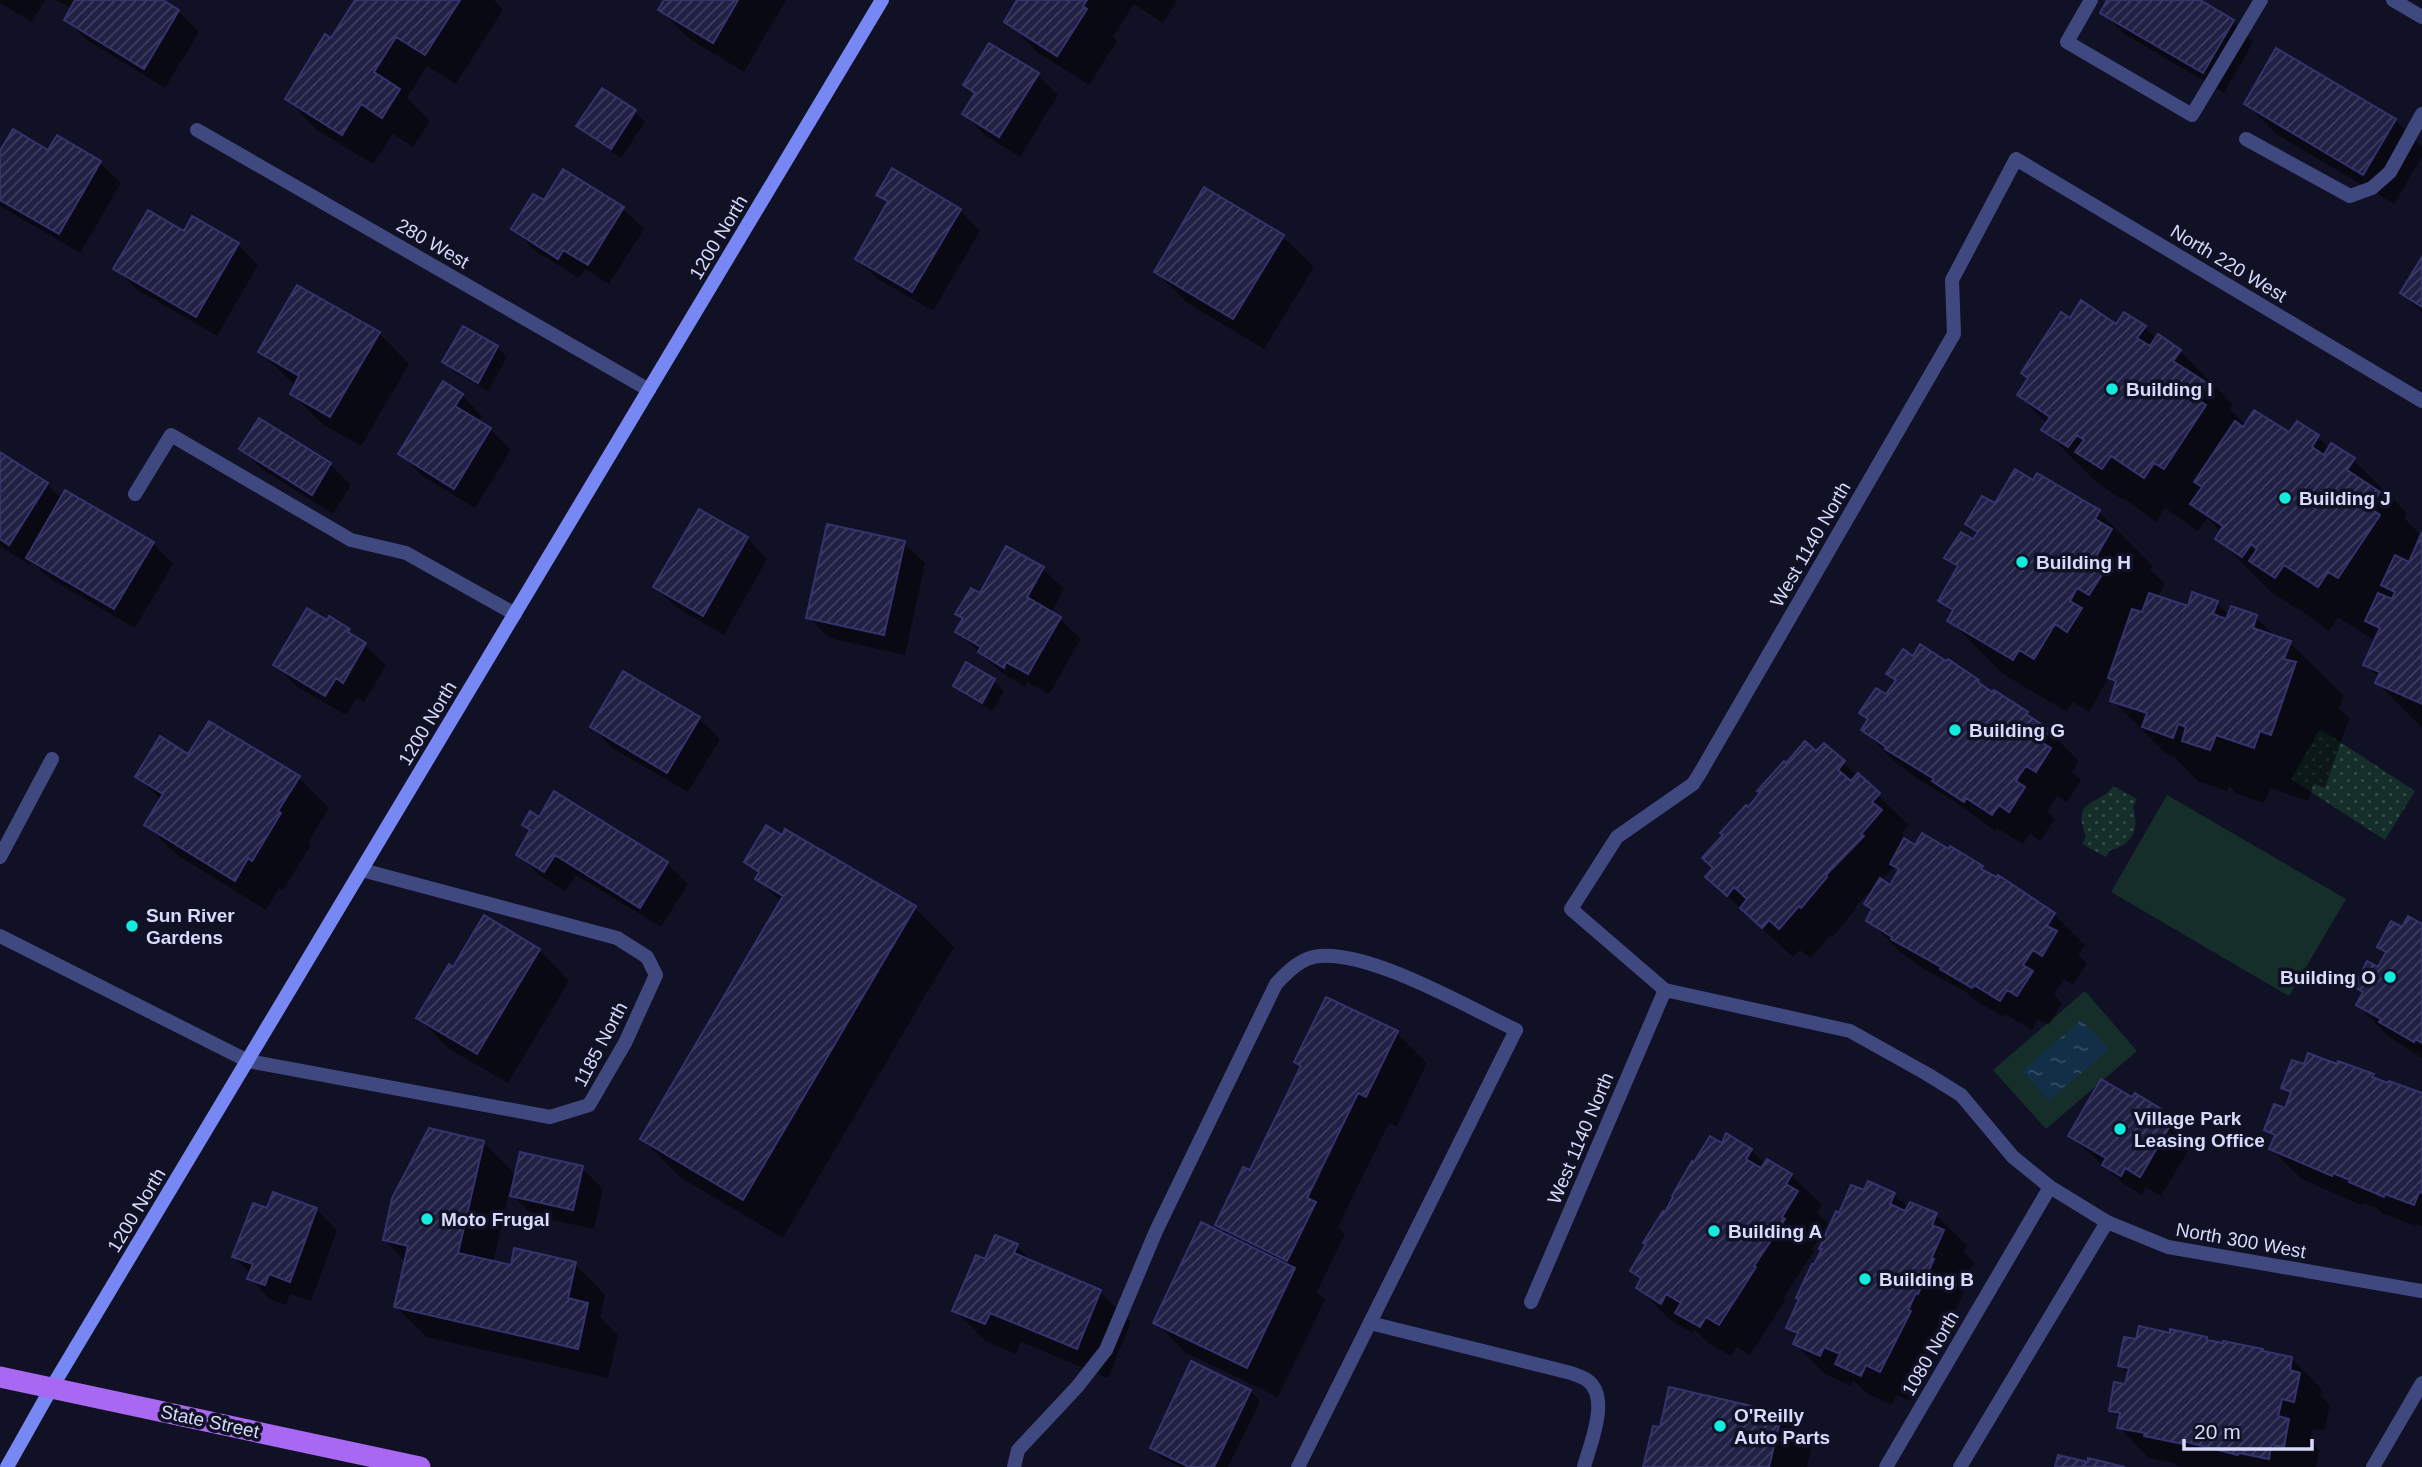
<svg xmlns="http://www.w3.org/2000/svg" width="2422" height="1467" font-family="Arial,sans-serif">
  <style>
    .green { fill: url(#green-dots) }
    .pitch { fill: #152e29 }
    .water { fill: url(#water-ripples) }
    .shadow { fill: #0007; fill-rule: evenodd }
    .building { fill: url(#building-hatch); stroke: #35336e; stroke-width: 2 }
    .lines { fill: none; stroke-linecap: round; stroke-linejoin: round }
    .lane { stroke: #404880; stroke-width: 14 }
    .street { stroke: #404880; stroke-width: 14 }
    .secondary { stroke: #7788f4; stroke-width: 14 }
    .primary { stroke: #a968f2; stroke-width: 21 }
    .poi-dot { fill: #14ebdf; stroke: #111125; stroke-width: 2.5 }
    .labels { text-anchor: middle; stroke-width: 7; stroke-linejoin: round; paint-order: stroke }
    .street-label { font-size: 19px; fill: #d8dafc; stroke: #111125 }
    .poi-label { font-size: 19px; font-weight: bold; fill: #d8dafc; stroke: #111125; text-anchor: start }
  </style>
  <defs>
    <pattern id="green-dots" width="8" height="8" patternUnits="userSpaceOnUse" patternTransform="scale(1.75)"><rect width="8" height="8" fill="#152e29"/><path d="M2 2h.1M6 6h.1" fill="none" stroke="#364c49" stroke-width="1.8" stroke-linecap="round"/></pattern>
    <pattern id="water-ripples" width="26" height="14" patternUnits="userSpaceOnUse" patternTransform="scale(1.75)"><rect width="26" height="14" fill="#132f47"/><path d="M2 4q2-2 4 0t4 0M15 11q2-2 4 0t4 0" fill="none" stroke="#354d62"/></pattern>
    <pattern id="building-hatch" width="6" height="6" patternUnits="userSpaceOnUse" patternTransform="scale(1.75)"><rect width="6" height="6" fill="#201f44"/><path d="M-1 1l2-2M0 6l6-6M5 7l2-2" fill="none" stroke="#403f60"/></pattern>
  </defs>
  <rect width="100%" height="100%" fill="#111125"/>
  <!-- green -->
  <path class="green" d="M2320 729 2415 791 2385 840 2291 779Z
    M2113 786 2137 799 2133 807C2140 829 2132 846 2110 850L2106 857 2082 844 2086 837C2070 797 2101 806 2113 786Z"/>
  <!-- pitch -->
  <path class="pitch" d="M2167 795 2346 899 2289 996 2111 892Z
    M2085 991 2137 1051 2046 1129 1993 1070Z"/>
  <!-- water -->
  <path class="water" d="M2081 1020 2109 1049 2049 1101 2022 1071Z"/>
  <!-- shadow -->
  <path class="shadow" d="M0 0H45L32 22 0 3Z
    M56 0H159L178 11 199 32 165 88 87 40 66 19 72 9Z
    M357 0H494L503 10 456 84 427 66 407 98 430 121 413 147 393 134 373 164 317 130 287 99 332 40Z
    M666 0H786L744 72 691 40 660 10Z
    M1019 0H1177L1163 23 1134 4 1113 37 1117 41 1089 85 1037 52 1006 21Z
    M2109 0H2197L2233 21 2253 42 2224 93 2123 33 2102 12Z
    M1038 75 1058 95 1020 157 985 135 964 114 975 95 965 85Z
    M2246 104 2395 120 2422 147V157L2394 204 2276 134Z
    M635 112 645 122 621 158 589 136 579 126Z
    M57 138 100 163 121 183 80 253 0 206V154L49 152Z
    M564 172 623 209 644 229 609 284 585 269 579 278 534 250 514 229 544 202Z
    M1205 189 1283 237 1314 267 1264 349 1186 302 1156 272Z
    M878 194 959 210 980 231 933 311 878 279 857 259 888 205Z
    M184 234 238 244 258 265 217 336 136 289 116 269Z
    M2422 260V313L2402 293Z
    M2070 320 2144 327 2157 339 2180 351 2233 405 2230 410 2246 425 2290 435 2318 437 2330 449 2353 460 2407 513 2404 518 2422 536V728L2377 683 2379 678 2365 664 2382 628 2380 627 2372 639 2338 617 2329 631 2298 608 2297 609 2271 592 2217 538 2221 532 2207 518 2198 531 2165 508 2156 522 2124 498 2123 500 2097 483 2043 429 2047 424 2019 395Z
    M379 333 409 364 361 446 322 424 292 394 296 386 260 352Z
    M497 347 507 357 488 391 454 372 444 362Z
    M462 395 482 416 479 422 490 429 511 450 475 508 421 475 401 454Z
    M259 420 330 464 351 485 333 514 262 469 242 449Z
    M0 454 47 484 62 499 153 543 173 564 135 628 49 578 32 562 30 565 0 546Z
    M1995 506 2099 512 2153 566 2150 570 2165 584 2157 598 2189 608 2217 603 2230 616 2256 617 2278 639 2290 643 2344 696 2339 708 2349 718 2325 788 2314 784 2308 801 2270 788 2264 803 2237 794 2229 786 2227 791 2198 781 2174 757 2166 754 2112 700 2117 685 2109 677 2089 712 2073 702 2067 712 2003 674 1949 620 1953 614 1940 601 1959 569 1947 558 1974 541 1978 534 1967 524Z
    M747 538 767 559 724 635 676 607 655 587Z
    M904 543 925 563 905 655 829 638 808 617Z
    M1007 548 1043 569 1064 589 1051 613 1060 619 1081 639 1049 694 1027 682 1025 687 1001 672 957 632 963 620 957 614 980 595Z
    M330 619 349 630 386 665 364 702 357 698 346 715 296 686 275 665Z
    M1913 658 1978 681 1989 691 2026 713 2049 731 2079 761 2072 772 2081 780 2067 802 2057 796 2047 811 2055 819 2040 841 2030 834 2023 844 1997 828 1995 831 1957 803 1918 779 1893 760 1863 730 1869 720 1862 713 1887 697 1897 682 1889 673Z
    M966 665 994 681 1004 691 992 711 965 695 955 685Z
    M699 718 720 739 688 792 612 748 592 727Z
    M1824 745 1909 825 1902 833 1911 842 1910 844 1982 867 1990 876 2054 914 2085 945 2078 955 2087 963 2073 985 2064 979 2054 995 2062 1003 2049 1025 2038 1019 2032 1030 2005 1014 2003 1017 1973 999 1966 992 1924 969 1899 951 1869 921 1873 911 1866 904 1876 885 1855 907 1856 908 1833 937 1830 935 1811 958 1800 950 1793 957 1707 877 1715 868 1748 809ZM1895 866 1900 871 1890 887 1880 881Z
    M138 777 299 778 329 808 308 842 311 845 283 890 279 888 266 910 177 855 146 825 161 800Z
    M539 820 667 863 688 884 661 927 576 875 565 891 539 875 518 854 531 832 524 825Z
    M746 862 915 908 954 947 783 1238 681 1178 642 1139 781 902 757 879 759 875Z
    M2422 926V1058L2388 1036 2358 1005 2364 995 2356 986 2378 970 2387 954 2379 947 2402 930Z
    M539 950 569 981 508 1083 449 1049 419 1018 454 969Z
    M1397 1033 1427 1063 1397 1126 1389 1123 1338 1227 1345 1234 1317 1292 1325 1300 1278 1397 1186 1353 1155 1322 1229 1237 1217 1225 1251 1172 1302 1067 1296 1062Z
    M2373 1076 2377 1080 2422 1095V1226L2415 1223V1226L2382 1213 2377 1208 2363 1203V1206L2302 1179 2271 1149 2275 1139 2266 1130 2286 1110 2292 1095 2283 1087Z
    M2133 1100 2160 1110 2192 1144 2161 1196 2146 1187 2142 1195 2125 1185 2070 1136Z
    M483 1142 516 1176 582 1168 603 1189 594 1229 533 1216 509 1192 493 1263 512 1267 575 1264 605 1295 600 1317 618 1335 608 1378 427 1337 396 1307 406 1262 385 1240Z
    M1722 1145 1751 1150 1766 1165 1791 1175 1822 1205 1817 1213 1828 1223 1812 1249 1814 1251 1784 1297 1786 1299 1750 1355 1737 1347 1731 1356 1708 1343 1694 1329 1692 1333 1669 1319 1638 1288 1642 1280 1633 1271 1666 1214Z
    M1865 1192 1894 1194 1909 1209 1936 1215 1967 1245 1964 1252 1974 1262 1962 1289 1964 1292 1949 1324 1946 1323 1938 1340 1940 1343 1911 1401 1896 1395 1892 1405 1868 1394 1853 1380 1851 1386 1825 1374 1795 1344 1798 1337 1788 1327 1839 1215Z
    M316 1209 337 1230 311 1301 290 1294 286 1305 270 1299 250 1278 251 1274 234 1257 268 1210Z
    M1017 1246 1035 1264 1100 1292 1131 1322 1108 1378 1021 1342 1016 1354 985 1341 954 1310 986 1262Z
    M2171 1335 2206 1338 2210 1342 2292 1359 2322 1390 2321 1396 2330 1405 2324 1431 2313 1429 2310 1439 2319 1451 2316 1467H2180L2173 1463 2149 1458 2119 1427 2120 1419 2111 1410 2127 1387 2130 1375 2120 1365 2138 1341Z
    M1250 1391 1260 1401 1228 1467H1181L1162 1458 1152 1448Z
    M1781 1414 1812 1445 1807 1467H1645Z"/>
  <!-- building -->
  <path class="building" d="M75 0H163L179 10 144 69 64 20Z
    M355 0H460L425 55 396 37 374 72 400 89 382 118 361 104 342 135 285 99 325 34 331 38Z
    M664 0H738L713 43 658 10Z
    M1017 0H1087L1083 6 1087 9 1057 56 1004 22Z
    M2107 0H2200L2234 20 2203 73 2100 13Z
    M989 43 1039 73 999 137 962 114 975 93 963 85Z
    M2276 48 2396 119 2363 175 2244 104Z
    M602 88 636 110 611 149 576 126Z
    M13 129 48 150 57 135 101 161 59 234 0 200V151Z
    M892 168 961 209 912 292 855 259 888 201 876 195Z
    M563 169 624 207 588 265 563 250 558 259 511 229 533 194 544 200Z
    M1204 187 1284 235 1233 319 1154 272Z
    M148 210 184 231 192 216 239 243 196 317 113 269Z
    M2422 257V307L2400 293Z
    M297 285 380 332 330 417 290 394 299 376 258 352Z
    M2081 300 2116 324 2124 312 2146 326 2137 338 2150 346 2158 334 2181 350 2173 361 2207 383 2197 399 2206 405 2164 469 2154 463 2144 478 2111 456 2102 469 2075 452 2084 440 2077 435 2068 447 2041 430 2050 417 2017 395 2028 378 2021 373 2061 312 2070 318Z
    M463 326 498 346 478 383 442 362Z
    M443 381 463 394 455 406 491 428 454 489 398 454Z
    M2254 410 2289 432 2297 421 2319 435 2312 447 2324 455 2331 443 2355 458 2347 470 2380 492 2370 508 2380 515 2338 578 2328 572 2318 587 2284 565 2275 578 2249 561 2257 549 2251 544 2242 557 2215 539 2223 526 2190 504 2202 487 2194 482 2235 421 2243 427Z
    M259 418 331 463 312 495 239 449Z
    M0 452 48 483 9 545 0 539Z
    M2015 469 2033 480 2037 473 2100 510 2095 519 2112 529 2091 565 2103 573 2089 595 2077 588 2070 601 2082 608 2067 632 2055 624 2034 659 2019 650 2013 660 1947 621 1953 610 1938 601 1958 566 1944 558 1961 532 1973 539 1978 532 1965 524 1982 496 1995 503Z
    M65 490 154 542 114 609 26 558Z
    M699 509 748 537 703 616 653 587Z
    M827 524 905 541 884 635 806 618Z
    M2422 532V704L2375 683 2380 672 2363 665 2380 628 2365 621 2378 593 2392 599 2395 592 2381 585 2395 555 2409 562Z
    M1006 546 1044 567 1027 597 1061 617 1028 674 1006 662 1004 668 978 652 981 647 955 632 963 618 955 614 971 588 980 593Z
    M2192 592 2218 601 2213 614 2226 619 2231 606 2257 615 2253 628 2291 641 2284 659 2296 662 2271 735 2260 731 2254 748 2216 735 2210 750 2182 741 2186 727 2178 724 2173 738 2142 727 2147 713 2110 701 2116 681 2108 678 2132 609 2142 612 2149 593 2188 606Z
    M307 608 327 620 329 616 350 629 348 632 366 643 343 683 336 678 325 696 273 665Z
    M1920 644 1946 661 1948 659 1979 680 1978 682 1992 692 1994 690 2028 712 2026 714 2050 730 2041 742 2051 748 2036 772 2026 766 2020 774 2016 781 2025 787 2009 812 1999 805 1992 815 1966 798 1964 802 1932 781 1934 779 1885 749 1886 747 1861 730 1868 719 1859 713 1876 688 1886 694 1896 680 1886 674 1903 649 1913 656Z
    M966 662 995 679 982 703 953 686Z
    M623 671 700 717 667 773 590 727Z
    M209 721 300 776 278 811 281 813 252 861 248 858 235 881 144 825 163 794 135 777 160 736 188 754Z
    M1805 741 1816 751 1824 743 1845 761 1838 770 1851 781 1858 773 1880 793 1872 802 1882 810 1861 834 1864 836 1826 875 1827 877 1801 908 1799 906 1779 929 1769 920 1762 928 1740 908 1747 899 1734 887 1727 896 1705 877 1713 868 1702 858 1723 835 1720 833 1746 805 1748 807 1760 793 1757 791 1784 761 1786 763Z
    M554 791 668 862 640 908 555 855 544 872 516 855 530 830 522 825 530 811 539 817Z
    M766 825 782 835 785 829 916 906 743 1200 640 1139 783 896 755 879 759 872 744 862Z
    M1922 833 1949 849 1950 846 1983 866 1981 869 1996 877 1998 875 2055 913 2047 926 2057 931 2042 956 2033 950 2023 965 2033 971 2017 996 2007 990 2000 1001 1974 985 1972 988 1940 969 1941 967 1891 939 1892 937 1866 921 1872 909 1864 904 1880 878 1890 885 1899 869 1890 864 1904 838 1915 845Z
    M484 915 540 949 477 1054 416 1018 449 964 453 967Z
    M2408 916 2422 924V1043L2415 1039 2414 1042 2379 1022 2381 1019 2356 1005 2363 992 2354 987 2367 961 2378 967 2386 952 2377 947 2391 921 2402 927Z
    M1326 997 1398 1031 1366 1097 1358 1093 1307 1198 1316 1202 1287 1261 1215 1225 1243 1167 1250 1170 1301 1066 1294 1062Z
    M2308 1053 2337 1064 2338 1061 2374 1074 2372 1077 2388 1083 2389 1081 2422 1093V1193L2419 1192 2414 1205 2385 1194 2384 1197 2349 1182 2350 1180 2333 1173 2332 1176 2269 1149 2275 1135 2264 1130 2274 1104 2285 1108 2291 1092 2281 1088 2292 1060 2304 1064Z
    M2101 1079 2132 1097 2135 1093 2161 1109 2159 1114 2172 1122 2140 1177 2125 1168 2121 1176 2102 1165 2106 1158 2068 1136Z
    M429 1128 484 1141 458 1253 511 1265 514 1248 576 1262 568 1298 588 1303 578 1349 394 1307 408 1246 383 1240 392 1198Z
    M1726 1133 1752 1149 1746 1159 1761 1168 1767 1159 1792 1174 1786 1184 1798 1191 1782 1217 1785 1219 1754 1266 1756 1267 1719 1325 1706 1317 1700 1327 1675 1313 1681 1303 1666 1294 1661 1304 1636 1288 1641 1278 1630 1271 1646 1244 1643 1243 1663 1211 1665 1212 1673 1197 1672 1196 1692 1161 1694 1162 1710 1136 1722 1143Z
    M520 1152 583 1166 573 1210 510 1196Z
    M1868 1181 1895 1193 1890 1204 1905 1211 1910 1202 1937 1213 1932 1225 1944 1230 1931 1259H1934L1918 1294 1916 1293 1908 1310 1911 1311 1880 1372 1866 1365 1861 1376 1835 1364 1840 1354 1824 1347 1820 1356 1793 1344 1798 1333 1786 1328 1799 1299 1796 1298 1812 1264H1814L1822 1249H1819L1836 1211 1839 1213 1851 1185 1864 1190Z
    M273 1192 317 1208 290 1282 269 1274 265 1285 247 1279 253 1264 232 1257 253 1203 267 1208Z
    M1201 1222 1295 1268 1247 1368 1153 1323Z
    M995 1235 1018 1244 1014 1253 1101 1290 1077 1349 990 1313 985 1324 952 1311 976 1255 985 1259Z
    M2139 1326 2170 1333V1329L2207 1337V1340L2223 1343V1341L2263 1349V1351L2292 1357 2290 1370 2300 1373 2294 1402 2282 1399 2280 1408 2278 1416 2289 1419 2284 1447 2271 1445 2269 1459 2239 1453 2238 1455 2183 1441V1444L2144 1436 2145 1433 2117 1428 2120 1413 2109 1411 2114 1382 2125 1384 2129 1368 2118 1366 2124 1337 2136 1339Z
    M1191 1361 1251 1390 1214 1467H1189L1150 1448Z
    M1669 1387 1782 1413 1769 1467H1643L1653 1426 1660 1427Z
    M2058 1455 2088 1462V1458L2125 1467H2055Z"/>
  <g class="lines">
    <!-- lane -->
    <path class="lane" d="M2091 0 2067 42 2192 115 2261 0
      M2246 139 2350 196 2372 188 2390 172 2422 114
      M135 494 171 435 351 540 406 553 515 614
      M0 857 52 759
      M0 936 248 1061 550 1117 589 1105 625 1043 656 975 647 957 617 938 362 870
      M1370 1323 1571 1373C1576 1375 1582 1377 1587 1380 1611 1397 1590 1444 1584 1467
      M1014 1467 1018 1450 1077 1387 1106 1350 1156 1231 1276 984C1288 971 1302 957 1320 956 1373 952 1466 1006 1516 1030"/>
    <!-- street -->
    <path class="street" d="M2393 0 2422 17
      M197 130 649 390
      M2422 401 2016 159 1952 280 1954 334 1700 773 1693 784 1617 837 1571 909 1665 990 1850 1031 1927 1074 1961 1095 2013 1157 2050 1187 2107 1222 2168 1247 2422 1291
      M1531 1302 1665 990
      M1298 1467 1516 1030
      M1886 1467 2050 1187
      M1960 1467 2107 1222
      M2373 1467 2422 1383"/>
    <!-- secondary -->
    <path class="secondary" d="M7 1467 52 1387 882 0"/>
    <!-- primary -->
    <path class="primary" d="M0 1377 420 1467"/>
  </g>
  <!-- markers -->
  <g class="poi-dot">
    <circle cx="2112" cy="389" r="7"/>
    <circle cx="2285" cy="498" r="7"/>
    <circle cx="2022" cy="562" r="7"/>
    <circle cx="1955" cy="730" r="7"/>
    <circle cx="132" cy="926" r="7"/>
    <circle cx="2390" cy="977" r="7"/>
    <circle cx="2120" cy="1129" r="7"/>
    <circle cx="427" cy="1219" r="7"/>
    <circle cx="1714" cy="1231" r="7"/>
    <circle cx="1865" cy="1279" r="7"/>
    <circle cx="1720" cy="1426" r="7"/>
  </g>
  <g class="labels">
    <!-- street labels -->
    <g class="street-label">
      <text transform="translate(718 237) rotate(-59)" y="7">1200 North</text>
      <text transform="translate(433 243) rotate(30)" y="7">280 West</text>
      <text transform="translate(2229 263) rotate(31)" y="7">North 220 West</text>
      <text transform="translate(1810 544) rotate(-60)" y="7">West 1140 North</text>
      <text transform="translate(427 723) rotate(-59)" y="7">1200 North</text>
      <text transform="translate(600 1044) rotate(-62)" y="7">1185 North</text>
      <text transform="translate(1580 1138) rotate(-67)" y="7">West 1140 North</text>
      <text transform="translate(136 1210) rotate(-59)" y="7">1200 North</text>
      <text transform="translate(2241 1240) rotate(10)" y="7">North 300 West</text>
      <text transform="translate(1930 1353) rotate(-60)" y="7">1080 North</text>
      <text transform="translate(210 1421) rotate(12)" y="7">State Street</text>
    </g>
    <!-- poi labels -->
    <g class="poi-label">
      <text x="2126" y="396">Building I</text>
      <text x="2299" y="505">Building J</text>
      <text x="2036" y="569">Building H</text>
      <text x="1969" y="737">Building G</text>
      <text x="146" y="922">Sun River<tspan x="146" dy="22">Gardens</tspan></text>
      <text x="2376" y="984" text-anchor="end">Building O</text>
      <text x="2134" y="1125">Village Park<tspan x="2134" dy="22">Leasing Office</tspan></text>
      <text x="441" y="1226">Moto Frugal</text>
      <text x="1728" y="1238">Building A</text>
      <text x="1879" y="1286">Building B</text>
      <text x="1734" y="1422">O'Reilly<tspan x="1734" dy="22">Auto Parts</tspan></text>
    </g>
  </g>
  <!-- scale -->
  <path d="M2184 1439v10h128v-10" fill="none" stroke="#d8dafc" stroke-width="3.5"/>
  <text x="2194" y="1439" font-size="21" fill="#d8dafc" stroke="#111125" stroke-width="5" paint-order="stroke">20 m</text>
</svg>
